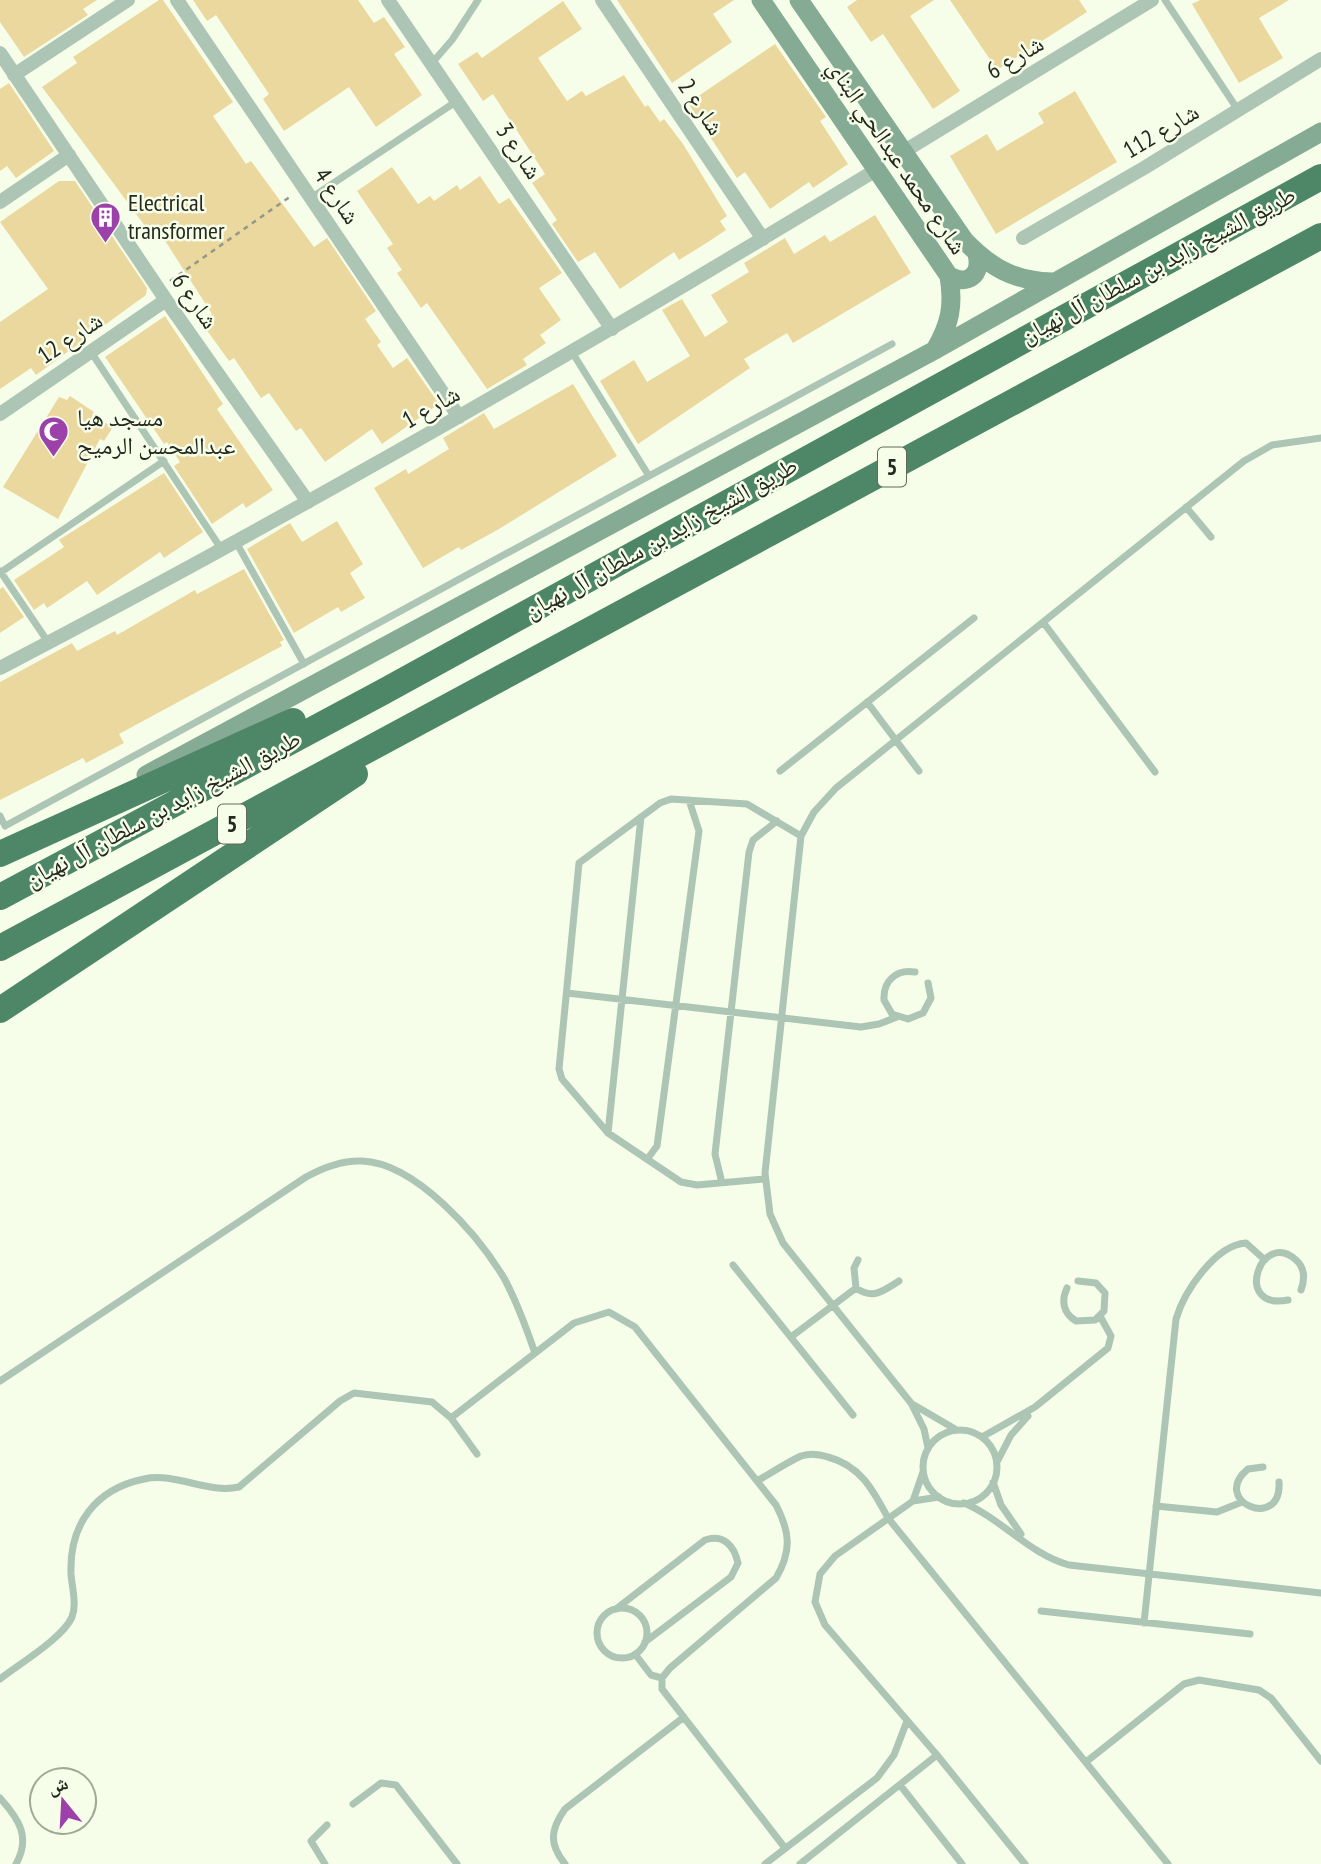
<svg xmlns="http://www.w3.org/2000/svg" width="1321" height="1864" font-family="'PT Sans Narrow','Noto Naskh Arabic',sans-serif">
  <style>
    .building { fill: #ebd89e }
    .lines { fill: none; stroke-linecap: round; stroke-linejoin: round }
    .path { stroke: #939989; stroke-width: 2.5; stroke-dasharray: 5 5; stroke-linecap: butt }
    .lane { stroke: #acc5b5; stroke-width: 7 }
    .street { stroke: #acc5b5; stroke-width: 14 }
    .secondary { stroke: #85ab94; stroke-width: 19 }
    .highway { stroke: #4e8767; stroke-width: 26 }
    .labels { text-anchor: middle; stroke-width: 5; stroke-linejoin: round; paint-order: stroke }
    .shield { fill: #f6fee9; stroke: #63685b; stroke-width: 2 }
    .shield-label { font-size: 23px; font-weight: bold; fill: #24281e }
    .street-label { font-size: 24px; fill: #24281e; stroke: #f6fee9 }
    .poi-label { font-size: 24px; fill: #24281e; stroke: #f6fee9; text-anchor: start }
  </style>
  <rect width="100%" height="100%" fill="#f6fee9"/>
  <!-- building -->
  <path class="building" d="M0 0H97L83 9 88 15 24 57 0 22Z
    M159 0H163L233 102 213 116 246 164 251 161 314 247 327 238 376 311 365 319 381 342 377 345 393 368 407 358 439 404 382 444 372 429 325 462 301 428 296 431 269 393 261 398 234 358 229 361 201 322 212 314 155 225 148 230 42 87 77 63 73 57Z
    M193 0H358L374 23 384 17 405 47 394 54 422 95 376 127 349 87 284 131 263 99 269 94 216 15 207 21Z
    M617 0H734L713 14 732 42 672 83Z
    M857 0H934L910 16 960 91 933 109 883 34 871 42 847 7Z
    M950 0H1079L1087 12 997 70Z
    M1200 0H1289L1259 18 1283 58 1239 83 1192 4Z
    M563 1 582 29 538 58 567 101 582 91 586 96 624 75 645 107 648 105 660 122 664 119 683 144 727 216 720 221 726 230 708 242 679 260 674 252 620 289 595 252 578 262 552 224 557 220 532 183 545 174 493 94 483 101 458 64 477 52 482 58Z
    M775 44 826 117 820 121 848 164 813 188 809 182 770 209 745 172 737 178 688 103Z
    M9 83 54 151 16 178 7 166 0 171V89Z
    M1075 91 1117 162 996 234 950 156 987 134 997 151 1044 123 1038 113Z
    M392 167 418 204 430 196 434 201 457 185 460 190 480 176 499 204 509 198 562 273 539 288 561 320 540 335 546 343 523 359 527 365 487 389 427 303 421 308 397 273 402 270 387 248 393 244 357 191Z
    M59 181H75L147 288 146 295 36 375 31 368 0 389V322L48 289 0 222Z
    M875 215 911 273 793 343 787 333 744 359 750 368 638 444 600 381 634 360 647 382 690 356 662 310 682 299 705 337 728 322 711 295 749 272 744 263 785 238 794 254 825 235 830 242Z
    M165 316 223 404 217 409 273 490 246 508 243 503 212 524 174 466 180 462 167 442 164 444 105 357Z
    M573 384 617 456 499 529 461 550 459 547 423 568 374 488 406 469 408 474 449 449 443 438 484 413 494 429Z
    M70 396 94 412 92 415 113 427 104 441 100 439 58 519 3 487 59 397 67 400Z
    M164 473 203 532 164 558 160 552 97 595 87 581 47 608 44 603 34 610 14 580 64 547 59 540Z
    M337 521 363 564 350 573 365 598 341 612 338 607 294 633 247 549 290 523 302 542Z
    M244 569 284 640 280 642 282 646 119 734 124 743 86 763 83 758 0 800V682L72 643 77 651 115 631 117 635 195 590 197 594Z
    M3 587 24 617 0 633V589Z"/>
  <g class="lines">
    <!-- path -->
    <path class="path" d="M170 281 291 196"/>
    <!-- lane -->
    <path class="lane" d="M1165 0 1238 110
      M432 63 452 40 478 0
      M311 198 457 101
      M91 352 222 550
      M572 352 649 476
      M1186 507 1211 537
      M236 542 304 664
      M0 571 48 642
      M1 572 164 461
      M1043 622 1155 772
      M867 702 919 771
      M780 771 974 618
      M0 816 5 826 892 344
      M915 972C896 969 883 981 884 1000L892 1014 908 1019 923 1013 931 998 928 983
      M567 993 861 1027 879 1024 897 1017
      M608 1133 641 817
      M648 1158 657 1146 699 831 689 800
      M765 1179 697 1185 681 1182 608 1133 562 1079 559 1069 579 863 660 803 671 799 747 804 801 836
      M722 1183 715 1154 749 852 753 840 777 821
      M858 1260 854 1268 856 1288C873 1300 883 1291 899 1281
      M733 1265 853 1415
      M1067 1288C1061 1301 1063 1313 1076 1321L1095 1320 1104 1311 1105 1293 1096 1283 1078 1281
      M1288 1300C1232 1311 1261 1228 1296 1260 1305 1268 1305 1279 1301 1290
      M791 1337 856 1288
      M0 1381 306 1177C324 1167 342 1160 362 1161 416 1163 478 1235 504 1278 517 1302 526 1327 535 1353
      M914 1405 955 1429
      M451 1418 574 1323 609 1312 635 1327 776 1505C790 1532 792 1551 776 1578L670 1668 662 1678V1689L785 1848
      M923 1467a37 37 0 1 1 74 0a37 37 0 1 1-74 0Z
      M982 1437 1035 1407 1108 1348 1111 1336 1100 1316
      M928 1448 924 1429 911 1403 783 1243 770 1214 765 1173 801 836 814 812 836 788 1244 461 1272 445 1321 438
      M997 1462 1011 1435 1028 1416
      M1263 1467 1248 1469C1209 1501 1282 1532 1279 1482
      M757 1481C771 1473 786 1463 801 1456 810 1453 819 1454 828 1457 861 1466 873 1490 888 1518L1168 1864
      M993 1482 1001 1505 1021 1534
      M913 1501 923 1472
      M964 1503C1002 1519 1029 1554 1069 1565L1321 1593
      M1156 1506 1217 1512 1242 1502
      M597 1633a25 25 0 1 1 50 0a25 25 0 1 1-50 0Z
      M616 1609 705 1540C723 1534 734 1545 738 1563L731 1577 645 1642
      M1041 1611 1250 1634
      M1144 1623 1176 1319C1184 1292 1215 1245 1246 1243L1265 1260
      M635 1654 651 1675 662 1678
      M0 1679C19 1664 63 1638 72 1617 77 1604 72 1588 71 1574 69 1525 95 1489 144 1479 176 1472 207 1494 239 1487L340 1401 354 1393 432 1402 451 1418 477 1454
      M937 1755 1025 1864
      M1086 1762 1184 1684 1199 1680 1259 1690 1271 1698 1321 1761
      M900 1785 962 1864
      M0 1798C19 1819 31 1837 16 1864
      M353 1804 381 1783 396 1785 457 1864
      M325 1864 311 1841 327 1825
      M565 1864C549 1844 550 1830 565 1809L684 1717
      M765 1864 877 1778 894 1755 907 1721
      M800 1864 937 1755 825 1625 815 1602 820 1574 835 1556 913 1501 939 1497"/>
    <!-- street -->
    <path class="street" d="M177 0 459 417
      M388 0 612 329
      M602 0 763 239
      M0 53 166 300 308 502
      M14 75 128 0
      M903 152 1152 0
      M0 202 69 155
      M1023 238 1144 168 1321 59
      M0 414 166 300
      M0 668C298 512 589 345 876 170"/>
    <!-- secondary -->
    <path class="secondary" d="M761 0 949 276C954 306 950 324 935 350
      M799 0 964 240C990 267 1013 281 1052 282
      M949 276C968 286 982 275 977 254
      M146 775 935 350 1321 132"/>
    <!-- highway -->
    <path class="highway" d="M0 854 293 721
      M0 897 381 693 1321 177
      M0 948 1321 236
      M0 1010 355 774"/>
  </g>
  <!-- icons -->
  <defs>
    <symbol id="building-pin" viewBox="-11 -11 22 30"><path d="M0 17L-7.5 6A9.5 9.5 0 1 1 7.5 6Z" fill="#9c40aa" stroke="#f6fee9"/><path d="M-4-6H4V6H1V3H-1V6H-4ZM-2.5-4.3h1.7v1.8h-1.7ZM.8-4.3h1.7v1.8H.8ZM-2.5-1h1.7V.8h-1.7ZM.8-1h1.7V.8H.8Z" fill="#fff"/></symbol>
    <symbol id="mosque-pin" viewBox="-11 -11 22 30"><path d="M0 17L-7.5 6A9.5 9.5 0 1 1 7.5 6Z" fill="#9c40aa" stroke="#f6fee9"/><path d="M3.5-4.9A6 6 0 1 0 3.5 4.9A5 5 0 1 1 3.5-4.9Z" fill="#fff"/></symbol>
  </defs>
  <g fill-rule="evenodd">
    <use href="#building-pin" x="88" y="200" width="35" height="47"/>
    <use href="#mosque-pin" x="36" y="414" width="35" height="47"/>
  </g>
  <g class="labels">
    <!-- shield labels -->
    <g class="shield">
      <rect x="878" y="447.5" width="28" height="39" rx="5"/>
      <rect x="218" y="804.5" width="28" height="39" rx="5"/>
    </g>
    <g class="shield-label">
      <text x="892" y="475">5</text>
      <text x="232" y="832">5</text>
    </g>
    <!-- street labels -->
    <g class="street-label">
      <text transform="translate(1015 57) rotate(-31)" y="8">شارع 6</text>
      <text transform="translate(701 107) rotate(56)" y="8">شارع 2</text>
      <text transform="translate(1161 131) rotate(-31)" y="8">شارع 112</text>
      <text transform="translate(519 151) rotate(56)" y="8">شارع 3</text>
      <text transform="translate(897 157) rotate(56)" y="8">شارع محمد عبدالحي البناي</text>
      <text transform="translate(337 196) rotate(56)" y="8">شارع 4</text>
      <text transform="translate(1158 265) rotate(-28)" y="8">طريق الشيخ زايد بن سلطان آل نهيان</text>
      <text transform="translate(195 301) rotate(55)" y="8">شارع 6</text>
      <text transform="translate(70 338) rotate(-34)" y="8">شارع 12</text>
      <text transform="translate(431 407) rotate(-30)" y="8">شارع 1</text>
      <text transform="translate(661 538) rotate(-29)" y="8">طريق الشيخ زايد بن سلطان آل نهيان</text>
      <text transform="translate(163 809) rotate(-28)" y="8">طريق الشيخ زايد بن سلطان آل نهيان</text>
    </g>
    <!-- poi labels -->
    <g class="poi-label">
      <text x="128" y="211">Electrical<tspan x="128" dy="28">transformer</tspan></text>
      <text x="77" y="426">مسجد هيا<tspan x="77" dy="28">عبدالمحسن الرميح</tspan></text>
    </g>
  </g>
  <!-- north arrow -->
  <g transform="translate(63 1801) rotate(342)"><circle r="33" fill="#f6fee9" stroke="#a2a898" stroke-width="2"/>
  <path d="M0-5L12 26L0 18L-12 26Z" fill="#9c40aa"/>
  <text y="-10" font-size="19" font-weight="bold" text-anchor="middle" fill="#24281e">ش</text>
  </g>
</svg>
